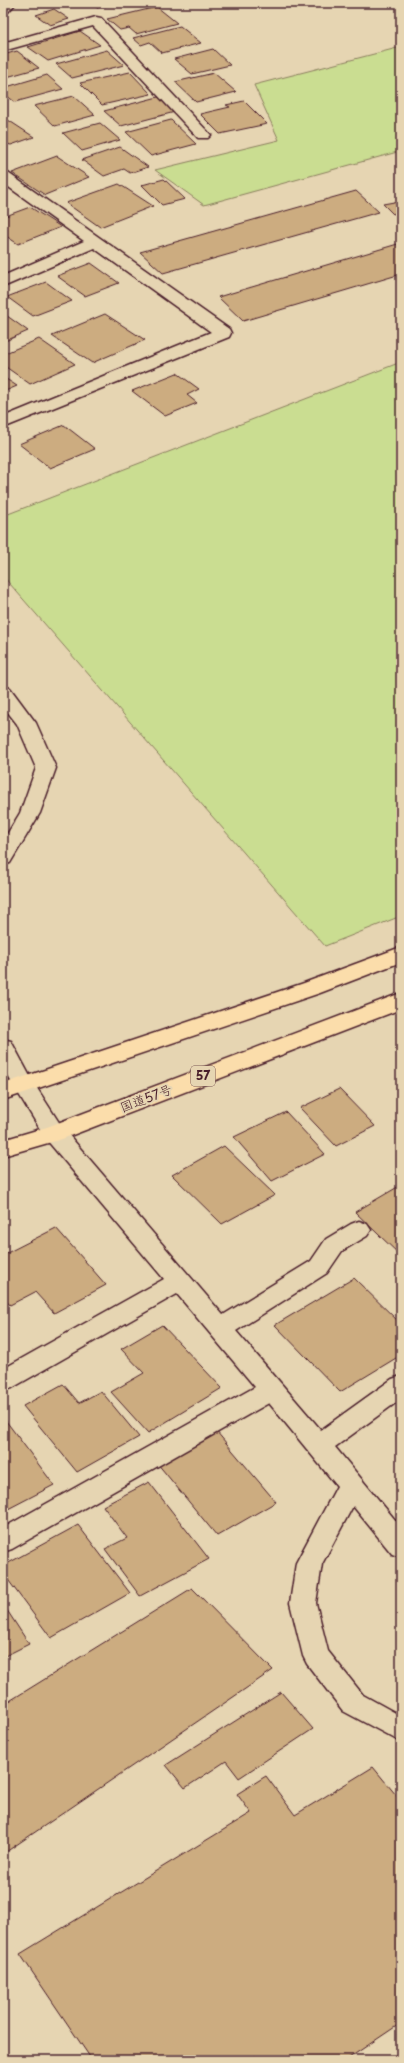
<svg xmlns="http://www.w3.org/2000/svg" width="404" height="2063" font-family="'Playpen Sans','Klee One',sans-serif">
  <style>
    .green { fill: #cadd91; stroke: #8a7e5e }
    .building { fill: #ccac80; stroke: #4a1f2b }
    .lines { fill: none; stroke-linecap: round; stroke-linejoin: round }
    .minor-casing { stroke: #4a1f2b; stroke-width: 3 }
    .highway-casing { stroke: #4a1f2b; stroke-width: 3 }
    .minor { fill: #e6d5b2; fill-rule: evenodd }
    .highway { fill: #fbddab; fill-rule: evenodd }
    .labels { text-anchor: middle; stroke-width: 4; stroke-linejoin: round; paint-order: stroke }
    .shield { fill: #e6d5b2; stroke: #795654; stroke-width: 1 }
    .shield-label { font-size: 12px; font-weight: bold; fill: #4a1f2b }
    .street-label { font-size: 13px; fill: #4a1f2b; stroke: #e6d5b2 }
  </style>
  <rect width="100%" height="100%" fill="#e6d5b2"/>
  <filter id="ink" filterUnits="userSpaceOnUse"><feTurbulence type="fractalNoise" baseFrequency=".025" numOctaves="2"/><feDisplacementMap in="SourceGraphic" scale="8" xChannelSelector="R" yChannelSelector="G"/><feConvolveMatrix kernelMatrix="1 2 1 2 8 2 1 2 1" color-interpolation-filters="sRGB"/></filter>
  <g filter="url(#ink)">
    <!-- green -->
    <path class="green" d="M401 47V151L204 205 155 170 279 140 254 85Z
      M401 362V916L325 946 3 576V516Z"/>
    <!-- building -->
    <path class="building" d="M92 3H117L97 8Z
      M157 7 177 23 136 34 129 28 120 30 107 19Z
      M54 9 69 19 50 25 36 15Z
      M180 26 201 43 162 53 150 42 141 45 133 38Z
      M80 31 100 45 48 61 28 47Z
      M213 49 230 65 192 74 174 59Z
      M107 50 124 65 72 78 56 64Z
      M17 51 39 68 3 78V55Z
      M130 72 151 94 102 105 80 83Z
      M214 73 236 92 196 102 175 82Z
      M47 75 63 89 15 102 3 93V88Z
      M74 96 95 115 55 126 34 106Z
      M158 97 175 112 121 126 104 111Z
      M244 101 267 124 220 134 200 114 230 107 226 105Z
      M8 120 34 137 11 145 3 143V121Z
      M171 120 196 144 151 156 126 132Z
      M100 123 120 140 82 151 63 133Z
      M120 147 148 167 130 173 124 169 104 176 82 160Z
      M57 156 89 177 45 195 12 173Z
      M164 179 185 199 162 205 142 185Z
      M119 184 153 206 100 227 66 203Z
      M356 191 379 212 163 273 140 252Z
      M394 202 401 208V211L393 214 383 204Z
      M30 207 61 227 18 244 3 234V217Z
      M401 243V274L243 321 218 297Z
      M91 263 119 283 85 296 57 276Z
      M46 282 72 301 33 316 7 297Z
      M3 313 28 331 3 342Z
      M105 314 145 340 92 363 52 336Z
      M39 339 75 364 30 384 3 365V354Z
      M177 373 199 389 187 395 197 403 165 416 132 391Z
      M3 377 17 386 3 392Z
      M64 425 95 449 50 468 19 444Z
      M339 1089 375 1126 336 1146 300 1108Z
      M286 1112 325 1154 272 1181 234 1137Z
      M224 1146 275 1195 222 1224 172 1175Z
      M401 1185V1256L355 1212Z
      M56 1228 106 1285 54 1313 35 1292 10 1305 3 1297V1255Z
      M354 1278 401 1324V1355L340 1392 275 1325Z
      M162 1325 222 1388 148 1433 111 1392 144 1373 121 1349Z
      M63 1384 79 1403 101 1391 139 1437 77 1472 23 1406Z
      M3 1417 54 1485 8 1509 3 1503Z
      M216 1431 276 1502 217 1536 157 1463Z
      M149 1482 209 1559 140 1596 105 1549 127 1538 103 1506Z
      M78 1525 130 1593 51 1638 3 1573V1566Z
      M192 1588 273 1670 3 1854V1705Z
      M3 1604 29 1644 3 1657Z
      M281 1692 313 1729 239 1778 226 1761 185 1788 166 1765Z
      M373 1767 401 1801V2023L346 2060H92L20 1954 251 1813 237 1794 266 1776 295 1815Z"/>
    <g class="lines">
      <defs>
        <path id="minor" d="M3 3H16L8 12 3 13Z
          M96 17 101 18 208 132 211 135 208 138H198L93 26 3 51V43Z
          M3 171 8 173 229 329 231 333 229 337 3 428V417L211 332 94 248 3 287V276L84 241 3 183Z
          M3 686 10 688 36 723 56 768 40 813 10 863 3 865V841L20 813 36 768 17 724 3 706Z
          M3 1039 11 1041 33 1082 62 1127 223 1315 311 1261 326 1239 351 1224 359 1221 367 1224 371 1230 367 1236 342 1251 327 1273 236 1331 321 1430 392 1379 401 1376V1399L335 1447 401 1527V1557L392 1554 353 1506 322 1564 316 1603 328 1651 363 1695 401 1716V1742L343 1711 307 1664 303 1656 290 1603 296 1563 337 1486 269 1403 12 1549 3 1552V1528L255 1387 177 1294 12 1388 3 1391V1369L164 1279 46 1139 3 1068Z"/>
        <path id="highway" d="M401 947V962L320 993 3 1100V1084L304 983Z
          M401 993V1009L62 1139 3 1156V1140L47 1127Z"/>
      </defs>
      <!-- minor casing -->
      <use href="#minor" class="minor-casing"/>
      <!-- highway casing -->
      <use href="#highway" class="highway-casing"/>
      <!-- minor -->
      <use href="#minor" class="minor"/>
      <!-- highway -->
      <use href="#highway" class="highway"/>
    </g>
  </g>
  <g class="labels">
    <!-- shield labels -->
    <rect class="shield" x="191" y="1066" width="24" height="20" rx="3"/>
    <g class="shield-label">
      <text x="203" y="1080">57</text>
    </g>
    <!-- street labels -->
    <g class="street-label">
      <text transform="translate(146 1098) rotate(-21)" y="5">国道57号</text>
    </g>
  </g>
  <!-- margin -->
  <rect width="404" height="2063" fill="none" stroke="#e6d5b2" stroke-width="16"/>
  <rect x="8" y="8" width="388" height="2047" fill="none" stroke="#4a1f2b" stroke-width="1.5" filter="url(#ink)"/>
</svg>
